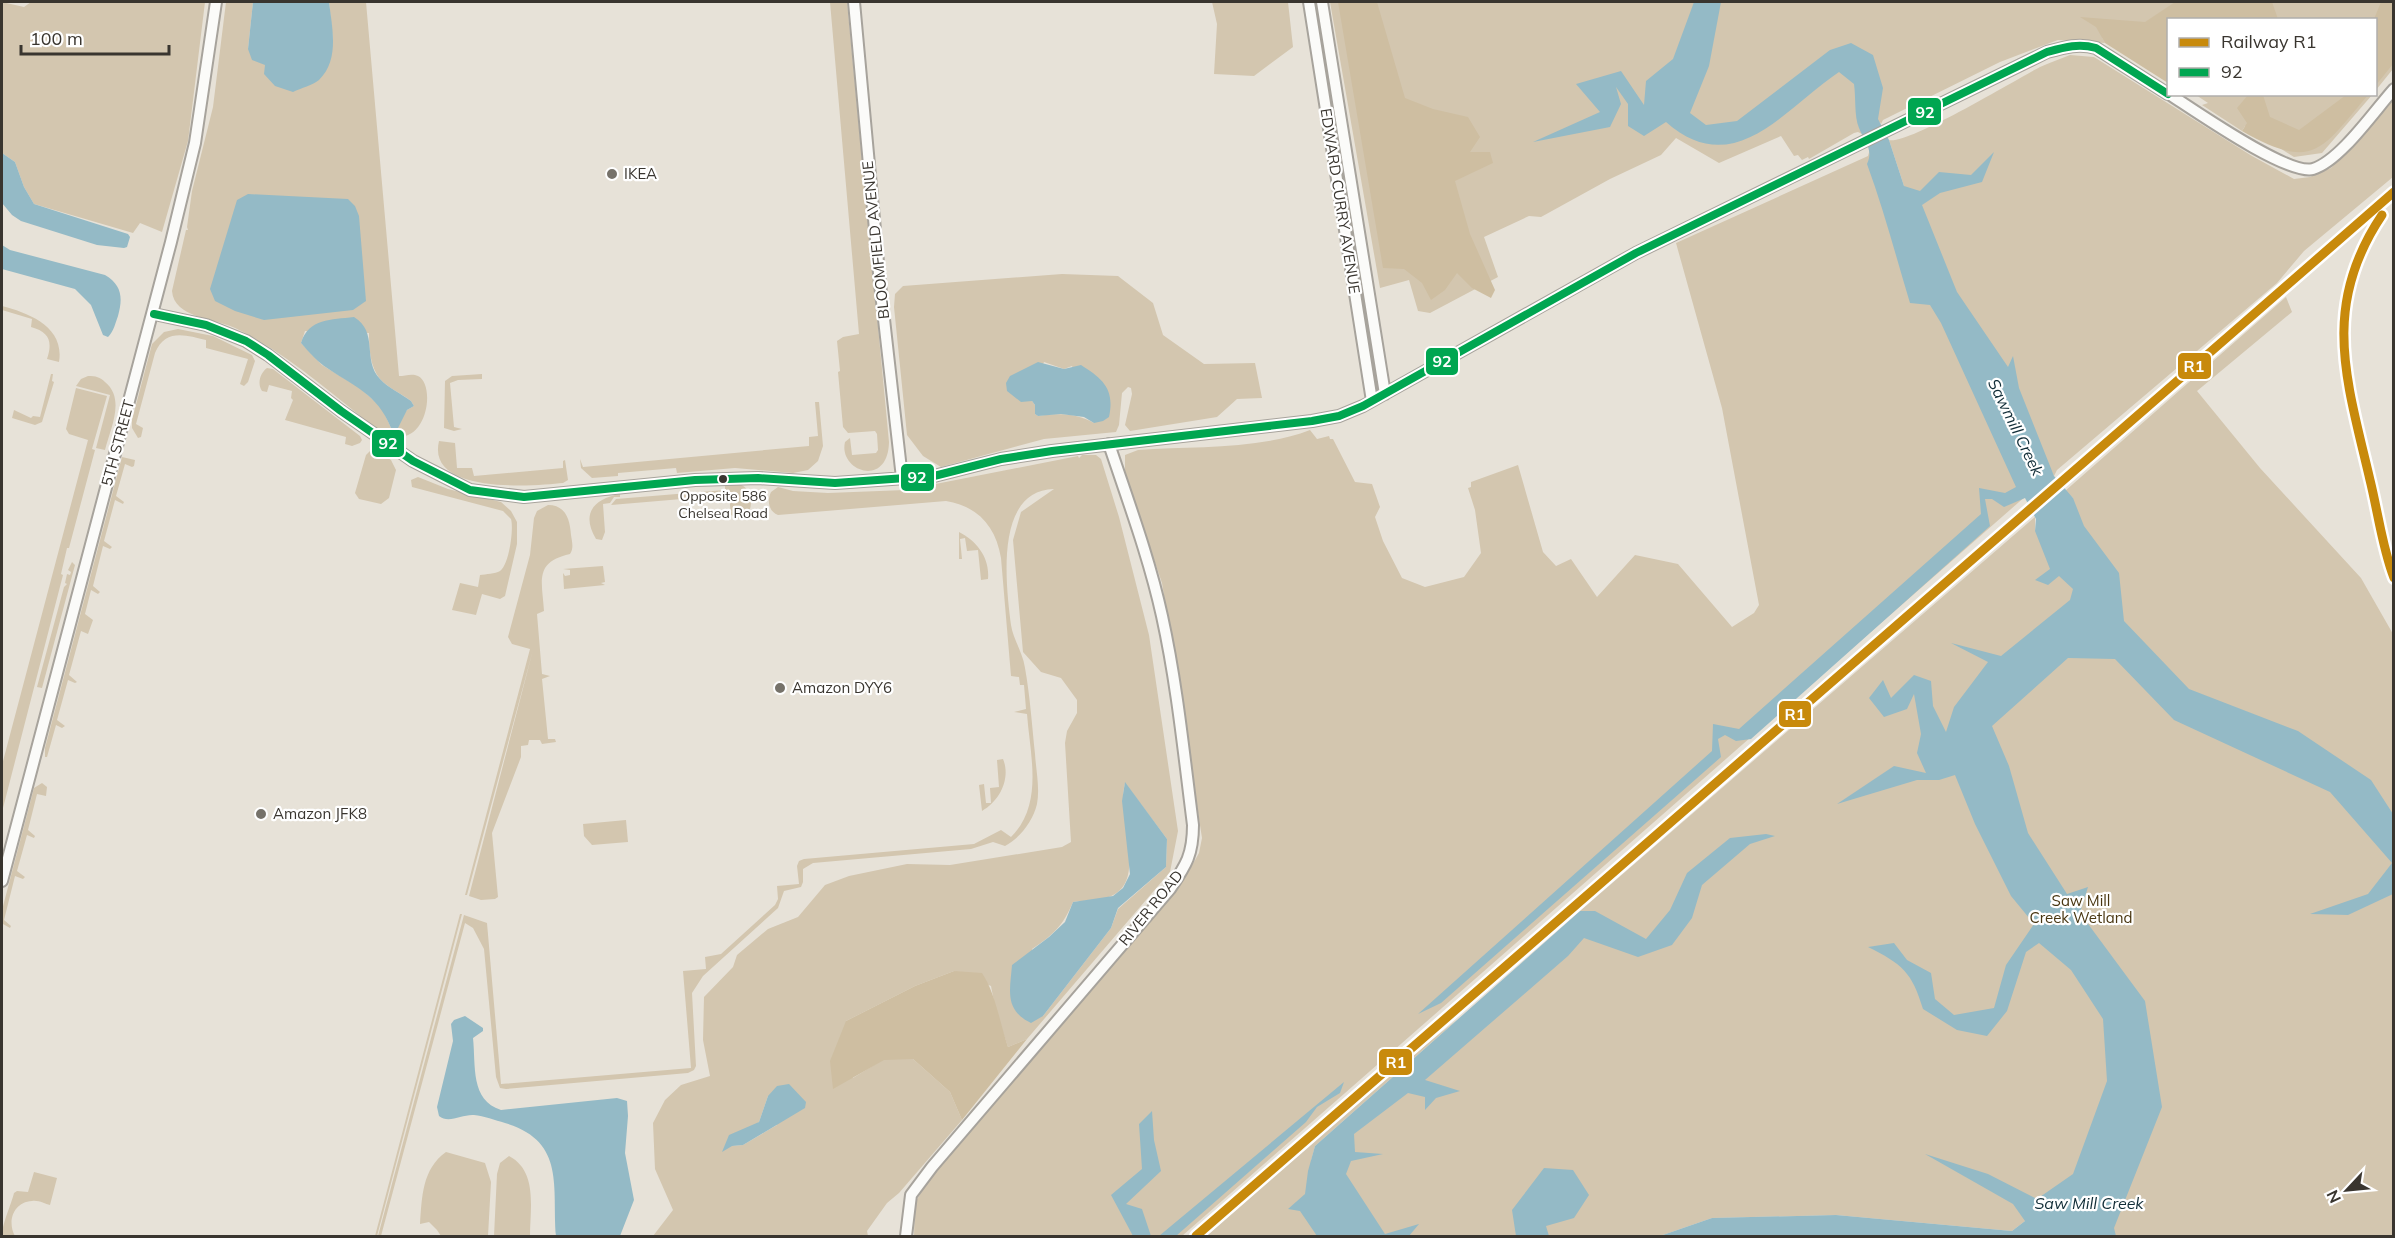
<svg xmlns="http://www.w3.org/2000/svg" width="2395" height="1238" font-family="Mulish,sans-serif">
  <style>
    .green { fill: #d3c6af; fill-rule: evenodd }
    .forest { fill: #cebea1 }
    .water { fill: #94bac6 }
    .pier { fill: #e7e2d8 }
    .lines { fill: none; stroke-linecap: round; stroke-linejoin: round }
    .minor-casing { stroke: #a7a39c; stroke-width: 14 }
    .minor { stroke: #fbfbf9; stroke-width: 10 }
    .bus-1-casing { stroke: #fff; stroke-width: 12 }
    .bus-1 { stroke: #00a651; stroke-width: 8 }
    .rail-1-casing { stroke: #fff; stroke-width: 14 }
    .rail-1 { stroke: #c88a0c; stroke-width: 9 }
    .poi-dot { fill: #76726a; stroke: #fff; stroke-width: 2 }
    .bus-dot { fill: #39352f; stroke: #fff; stroke-width: 2 }
    .labels { text-anchor: middle; stroke-width: 4.5; stroke-linejoin: round; paint-order: stroke }
    .bus-label { font-size: 14px; fill: #39352f; stroke: #fff }
    .poi-label { font-size: 15px; fill: #39352f; stroke: #fff; text-anchor: start }
    .street-label { font-size: 15px; fill: #39352f; stroke: #fff }
    .park-label { font-size: 15px; fill: #493611; stroke: #fff }
    .water-label { font-size: 16px; font-style: italic; fill: #112d37; stroke: #fff }
    .line-badge { stroke: #fff; stroke-width: 2 }
    .badge-label { font-size: 16px; text-anchor: middle; font-weight: bold; fill: #fff }
  </style>
  <rect width="100%" height="100%" fill="#e7e2d8"/>
  <!-- green -->
  <path class="green" d="M2 2 24 7 31 2H205L188 141 162 232 140 223 133 233 34 204 24 187 15 162 2 153Z
    M226 2H253L248 49 333 42 329 2H366L399 376C405 376 412 373 418 376 437 385 427 455 382 433 335 397 289 354 235 328 214 318 174 318 172 291L186 230H188L187 227 192 191 213 107ZM305 331 369 333C369 348 370 367 380 379 387 387 402 394 411 401L414 406 407 410 391 428 382 408 360 388 322 365 301 343Z
    M830 2H847L889 442C888 489 838 471 845 442L850 438 852 455 876 453 878 450 877 434 875 431 848 433 843 427 838 372 840 371 837 341 843 337 859 334Z
    M1212 2H1288L1293 47 1254 76 1214 74 1217 24Z
    M1313 2H1319L1349 209 1346 208Z
    M1330 2H2393V69L2376 90V20H2168L2102 37 2105 43 2058 40 2000 62 1883 120 1881 124 1880 122 1861 131 1862 134 1858 132 1854 133 1809 159 1808 157 1802 160 1798 155 1794 156 1781 136 1719 163 1676 138 1661 155 1610 179 1541 217 1529 216 1484 237 1498 277 1430 313 1418 311 1409 280 1380 288Z
    M2070 55 2094 57 2252 156 2294 179 2310 177 2331 168 2393 95V177L2304 251 2277 283 2057 470 2054 476 1952 292 1904 186 1889 140C1908 145 2015 80 2040 67 2049 63 2060 59 2070 55Z
    M2196 95H2372L2322 153 2294 157 2245 126 2242 131 2202 105 2208 103Z
    M1870 149 1871 157 2027 495 1182 1236H914L915 1203 927 1182 1190 869 1199 853 1202 838 1162 583 1125 475V455L1138 450C1192 446 1259 450 1310 430L1317 439 1329 436 1330 439H1333L1355 482 1372 484 1380 507 1375 517 1383 541 1402 578 1425 587 1464 577 1481 553 1475 510 1468 488 1471 487V482L1518 465 1543 552 1556 566 1571 559 1597 597 1635 555 1678 564 1732 627 1754 613 1759 605 1722 408 1676 243 1868 156Z
    M1062 274 1118 276 1153 303 1163 335 1204 364 1255 363 1262 398 1237 399 1217 417 1130 431 1125 425 1132 394 1131 388 1128 387 1122 393 1119 425 1116 432 1044 439 941 467 923 456 907 435 894 307 895 294 903 286ZM1044 362 1064 369 1072 366 1094 423C1077 413 1057 413 1038 416L1035 414V405L1032 401H1026Z
    M2286 297 2292 312 2197 391 2260 468 2361 578 2393 634V1236H2116L2025 1221 2012 1231 1836 1215 1712 1218 1660 1236H1206L1394 1070 1458 1019 1315 1146 1311 1161 1595 911H1580L2035 517V531L2073 498 2065 491Z
    M2 306C29 313 65 327 59 362L47 359C53 341 49 332 31 327L32 319 2 310Z
    M178 329 213 336 252 355 255 361 248 382 244 386 240 384 248 359 206 348V340C186 335 165 328 155 353L136 424 143 428 141 437 138 438 132 428V420L152 344 164 332Z
    M267 368 273 369 360 436 362 440 360 443 352 446 345 444 346 437 285 420 293 400 291 398 292 391 269 385 267 392 262 391C257 384 260 373 267 368Z
    M51 374H53L52 381 54 382 42 422 35 425 12 418 14 410 31 418 33 416 40 417Z
    M482 374V379L458 380 450 383 454 427 462 429 454 431 444 428 445 381 452 376Z
    M88 376C96 376 100 377 105 382 126 399 110 429 105 450L96 448 110 395 76 386 81 379Z
    M76 388 107 396 92 449 95 450 69 548H67L61 574 63 575 2 812V765L88 440 69 434 66 429Z
    M815 402H819L823 446 818 461 808 470 793 473 735 468 677 473 676 468 618 473V476L592 478 581 468 580 459 583 467 809 446V437L818 436Z
    M439 441 455 443 457 468H472L474 476 563 468V461L565 460 568 480 563 483C535 486 426 495 439 441Z
    M375 450 391 460 396 470 389 498 381 504 359 499 355 493 366 455 370 451Z
    M1082 455H1096L1101 459 1119 517 1149 635 1178 831 1170 872 1027 1039 1008 1047 996 1012 991 986 954 971 915 986 846 1021 853 1078 884 1059H913L950 1092 962 1120 899 1193 887 1203 867 1231 868 1236H653L673 1210 655 1169 653 1123 665 1100 681 1085 710 1076 703 1040 704 997 733 967 737 955 768 929 798 917 825 885 849 876 907 864 950 865 1062 847 1071 842 1065 743 1067 731 1077 713V700L1061 678 1041 672 1023 652 1013 540 1021 512 1054 489C994 490 1006 586 1011 625 1013 639 1023 653 1025 668 1030 696 1032 725 1035 754 1036 770 1040 788 1037 804 1033 821 1020 838 1005 846L993 842 971 849 813 863 803 869V882L801 887 784 891 778 908 703 976 692 993 696 1066 694 1070 688 1073 506 1089 500 1088 496 1077 484 949 473 928 465 923 381 1236H378L464 915 487 923 501 1084 691 1068 683 971 706 969 705 957 721 954 775 905 778 899 777 886 799 884 797 866 799 861 804 859 974 844 1001 830 1011 837C1044 804 1030 755 1027 714L1014 712 1026 709 1024 685H1020L1019 677 1011 676 1001 558C996 527 978 506 946 501L778 515C768 511 767 500 771 492L778 487 793 491 828 493 905 490 1078 456 1079 458ZM1125 783 1167 839 1166 867 1118 909 1111 928 1043 1016 1032 949C1053 935 1063 926 1073 902 1085 900 1105 901 1115 894 1146 875 1116 815 1125 783ZM768 1096 777 1125 743 1145 732 1146 759 1122Z
    M122 457 135 460 134 466 132 467 125 464 116 496 124 502 123 504 115 500 104 541 112 547 110 549 103 546 93 586 100 592 98 594 91 590 85 614 93 620 88 634 81 631 69 675 77 682 75 683 68 680 57 720 65 726 62 728 56 725 47 757H45V748Z
    M418 477 448 489 501 502 511 511 517 522V544L505 596 500 599 482 594 476 615 452 610 460 583 478 587 480 575C486 574 495 574 500 571 509 565 514 529 511 519L503 511 412 487 411 480Z
    M739 484C752 488 754 505 747 516L740 519 731 515 729 495 611 505 616 499 725 490V485Z
    M620 494V497H614L610 503 603 504 605 532 602 540 596 539C581 514 593 499 620 494Z
    M548 505C566 505 570 520 571 535 572 542 574 548 570 554 534 562 542 581 544 611L537 614 542 674 550 676 542 679 548 739H555L556 742 542 744 540 740H529L528 745 521 746V757L492 833 498 897 495 899 481 900 469 896 533 650 467 895H465L530 649 512 644 508 637 530 555 534 518 537 511Z
    M959 532C977 541 990 558 988 579L981 580 978 550 967 551 965 538 960 539 962 559H959Z
    M72 562 75 565 42 688 37 687 64 587 67 584 65 583 67 574 70 575 71 572 68 570Z
    M603 566 605 582 601 583 605 585 564 589 563 573 565 576 570 575V570L563 569Z
    M1003 759C1011 778 1000 801 982 811L979 785 984 784 986 803H991L990 788 999 787 997 760Z
    M42 783 47 787 46 796 37 794 28 830 35 836 34 838 27 835 17 871 25 877 23 879 15 876 4 920 11 926 10 928 3 924 2 929V910L34 788Z
    M626 820 628 842 592 845 584 836 583 824Z
    M460 914H462L377 1236H375Z
    M446 1152 485 1163 491 1182 488 1236H441L437 1230 429 1222 420 1224C422 1197 422 1169 446 1152Z
    M509 1156C538 1171 530 1209 530 1236H494L497 1174 500 1163Z
    M34 1172 57 1178 50 1205C45 1204 39 1200 32 1201 13 1202 7 1222 15 1236H2C1 1227 11 1205 14 1193L17 1191 28 1192Z"/>
  <!-- forest -->
  <path class="forest" d="M1338 2H1377L1405 98 1433 109 1468 117 1480 137 1470 152H1490L1493 163 1455 181 1470 234 1495 290 1491 298 1472 288 1457 273 1445 290 1431 300 1422 283 1404 269 1383 268Z
    M2175 2H2272L2278 19 2168 20V83L2105 43 2096 27 2080 17 2145 22Z
    M2381 2H2393V64L2376 85 2374 19Z
    M2248 95H2263L2270 117 2299 130 2346 95H2368C2321 150 2314 172 2242 131L2247 123 2237 108Z
    M954 971 982 973C995 992 1000 1023 1008 1047L1027 1039 962 1120 950 1092 913 1059 884 1060 833 1089 830 1061 846 1021 915 986Z"/>
  <!-- water -->
  <path class="water" d="M253 2H329C332 27 340 60 319 80 313 85 301 88 293 92L275 86 264 74 265 65 252 60 248 49Z
    M1694 2H1721L1709 66 1690 113 1706 125 1737 121 1830 50 1851 43 1873 55 1883 88 1878 119 1889 140 1904 186 1920 191 1939 172 1971 175 1994 152 1982 182 1940 193 1922 205 1957 292 2008 367 2013 356 2019 388 2054 476 2073 498 2084 526 2119 573 2124 621 2189 689 2298 731 2371 780 2393 814V894L2348 915 2310 914 2368 894 2392 863 2330 792 2174 720 2115 659 2068 658 1992 726 2009 766 2028 833 2067 894 2088 887 2080 913 2145 1001 2162 1107 2114 1228 2116 1236H1660L1712 1218 1836 1215 2012 1231 2025 1221 2013 1204 1925 1154 1988 1174 2037 1199 2073 1174 2107 1081 2103 1019 2071 970 2039 943 2026 952 2007 1011 1987 1036 1957 1030 1923 1009C1912 972 1902 964 1868 947L1894 943 1907 960 1931 973 1935 999 1954 1015 1994 1008 2006 965 2034 924 2011 896 1975 824 1955 775 1939 780H1917L1837 804 1894 766 1926 773 1917 753 1921 734 1914 694 1907 709 1884 717 1869 698 1883 680 1891 698 1914 675 1931 681 1933 706 1946 732 1954 707 1988 662 1951 643 2001 656 2070 600 2073 589 2059 576 2048 585 2035 580 2050 569 2035 531 2036 519 2025 498 2004 507 1992 499H1985L1990 526 1751 739 1736 741 1725 735 1718 739 1721 757 1441 1003 1418 1014 1712 751 1713 724 1739 729 1981 514 1979 488 2005 493 2016 487 1941 323 1930 305 1910 303C1896 257 1884 210 1867 164 1874 149 1864 141 1859 128 1854 116 1856 97 1854 84L1839 72C1784 109 1734 182 1666 122L1644 136 1628 126V104L1616 87 1621 104 1610 127 1533 142 1600 112 1576 84 1621 71 1644 105 1646 81 1673 59Z
    M2 153 15 162 24 187 34 204 128 234 130 237 127 247 124 248 97 245 21 221 12 215 2 203Z
    M248 194 348 199 355 206 359 216 366 301 353 310 264 320 235 311 215 301 210 289 237 200Z
    M2 245 10 250 105 275C122 285 123 298 118 316 115 324 114 331 108 337L103 335 91 305 75 289 2 269Z
    M354 317C379 332 362 360 380 379 388 388 402 394 411 401L414 406 407 410 398 428H391C377 393 353 386 324 366 316 360 308 351 301 343 309 318 331 320 354 317Z
    M1038 362 1064 369 1081 365C1103 379 1115 389 1109 417L1103 421 1094 423 1084 417 1061 414 1038 416 1035 414V405L1032 401 1021 402 1007 391 1006 383 1010 376Z
    M1125 782 1167 839 1166 867 1118 908 1111 928 1043 1016 1031 1023C1004 1010 1010 990 1012 965L1049 937 1065 922 1073 902 1113 896 1123 888 1130 874 1122 801Z
    M1766 834 1775 836 1750 844 1702 885 1692 918 1672 945 1638 957 1584 938 1568 956 1425 1080 1460 1091 1436 1098 1425 1110V1097L1408 1093 1354 1134 1355 1152 1383 1154 1351 1161 1346 1174 1385 1234 1419 1224 1409 1236H1317L1300 1211 1288 1209 1305 1194 1308 1171 1315 1146 1580 911H1595L1646 939 1670 910 1687 873 1730 838Z
    M465 1016 483 1028V1031L473 1038C476 1066 470 1100 501 1110L617 1098 627 1101 628 1116 625 1153 634 1200 620 1236H556C552 1187 566 1141 505 1123 495 1120 484 1116 474 1115 462 1114 449 1124 439 1116L437 1107 453 1041 451 1024 454 1020Z
    M1344 1082 1340 1093 1317 1107 1306 1122 1176 1236H1159Z
    M789 1084 806 1102 805 1108 743 1145 732 1146 722 1152 729 1135 759 1122 768 1096 777 1086Z
    M1152 1111 1154 1140 1161 1171 1126 1204 1142 1209 1151 1236H1133L1111 1195 1142 1169 1139 1124Z
    M1544 1168 1573 1170 1589 1195 1574 1218 1546 1226 1549 1236H1516L1512 1210Z"/>
  <!-- pier -->
  <path class="pier" d="M2059 477 2064 484 2031 513 2026 506Z"/>
  <g class="lines">
    <defs>
      <path id="minor" d="M854 2 880 284 902 478
        M1309 2 1372 401
        M1322 2 1385 394
        M2169 94C2194 110 2288 176 2313 169 2340 161 2375 110 2394 89
        M154 314 206 325 246 341 268 355 341 411 413 461 470 490 524 497 695 480 758 478 835 483 934 476 1001 459 1052 451 1312 421 1339 416 1363 406 1636 253 2047 52C2065 47 2079 43 2096 48L2168 94
        M2 881 171 242 195 143 216 2
        M906 1236 911 1195 932 1167 1170 889C1186 865 1193 855 1193 825 1184 755 1177 684 1162 616 1149 557 1128 501 1109 444"/>
    </defs>
    <!-- minor casing -->
    <use href="#minor" class="minor-casing"/>
    <!-- minor -->
    <use href="#minor" class="minor"/>
    <defs>
      <path id="bus-1" d="M154 314 206 325 246 341 268 355 341 411 413 461 470 490 524 497 695 480 758 478 835 483 934 476 1001 459 1052 451 1312 421 1339 416 1363 406 1636 253 2047 52C2065 47 2079 43 2096 48L2168 94"/>
    </defs>
    <!-- bus-1 casing -->
    <use href="#bus-1" class="bus-1-casing"/>
    <!-- bus-1 -->
    <use href="#bus-1" class="bus-1"/>
    <defs>
      <path id="rail-1" d="M2382 215C2320 307 2347 381 2370 480 2378 512 2382 547 2394 578
        M1196 1236 2394 192"/>
    </defs>
    <!-- rail-1 casing -->
    <use href="#rail-1" class="rail-1-casing"/>
    <!-- rail-1 -->
    <use href="#rail-1" class="rail-1"/>
  </g>
  <!-- markers -->
  <g class="poi-dot">
    <circle cx="612" cy="174" r="6"/>
    <circle cx="780" cy="688" r="6"/>
    <circle cx="261" cy="814" r="6"/>
  </g>
  <circle class="bus-dot" cx="723" cy="479" r="5"/>
  <g class="labels">
    <!-- bus labels -->
    <g class="bus-label">
      <text x="723" y="501">Opposite 586<tspan x="723" dy="17">Chelsea Road</tspan></text>
    </g>
    <!-- poi labels -->
    <g class="poi-label">
      <text x="624" y="179">IKEA</text>
      <text x="792" y="693">Amazon DYY6</text>
      <text x="273" y="819">Amazon JFK8</text>
    </g>
    <!-- street labels -->
    <g class="street-label">
      <text transform="translate(1340 201) rotate(81)" y="5">EDWARD CURRY AVENUE</text>
      <text transform="translate(876 240) rotate(-96)" y="5">BLOOMFIELD AVENUE</text>
      <text transform="translate(118 443) rotate(-75)" y="5">5TH STREET</text>
      <text transform="translate(1151 908) rotate(-51)" y="5">RIVER ROAD</text>
    </g>
    <!-- park labels -->
    <g class="park-label">
      <text x="2081" y="906">Saw Mill<tspan x="2081" dy="17">Creek Wetland</tspan></text>
    </g>
    <!-- water labels -->
    <g class="water-label">
      <text transform="translate(2016 427) rotate(64)" y="6">Sawmill Creek</text>
      <text x="2089" y="1209">Saw Mill Creek</text>
    </g>
  </g>
  <g class="line-badge">
    <rect x="1907" y="97" width="35" height="29" rx="6" fill="#00a651"/>
    <rect x="1425" y="347" width="34" height="29" rx="6" fill="#00a651"/>
    <rect x="2177" y="352" width="35" height="28" rx="6" fill="#c88a0c"/>
    <rect x="371" y="429" width="34" height="29" rx="6" fill="#00a651"/>
    <rect x="900" y="463" width="35" height="29" rx="6" fill="#00a651"/>
    <rect x="1778" y="700" width="34" height="28" rx="6" fill="#c88a0c"/>
    <rect x="1378" y="1048" width="35" height="28" rx="6" fill="#c88a0c"/>
  </g>
  <g class="badge-label">
    <text x="1925" y="118">92</text>
    <text x="1442" y="367">92</text>
    <text x="2194" y="372">R1</text>
    <text x="388" y="449">92</text>
    <text x="917" y="483">92</text>
    <text x="1795" y="720">R1</text>
    <text x="1396" y="1068">R1</text>
  </g>
  <!-- border -->
  <rect width="2395" height="1238" fill="none" stroke="#39352f" stroke-width="6"/>
  <!-- legend -->
  <rect x="2167" y="18" width="210" height="78" fill="#ffffff" stroke="#b0aeac" stroke-width="1.5"/>
  <rect x="2179" y="38" width="30" height="9" fill="#c88a0c" stroke="#b0aeac" stroke-width="1.5"/>
  <text x="2221" y="48" font-size="18" fill="#39352f">Railway R1</text>
  <rect x="2179" y="68" width="30" height="9" fill="#00a651" stroke="#b0aeac" stroke-width="1.5"/>
  <text x="2221" y="78" font-size="18" fill="#39352f">92</text>
  <!-- north arrow -->
  <g transform="translate(2347 1190) rotate(244)" stroke="#ffffff" stroke-width="4.5" paint-order="stroke">
  <path d="M0-4.5L10 22L0 15L-10 22Z" fill="#39352f"/>
  <text y="-9" font-size="16" font-weight="bold" text-anchor="middle" fill="#39352f">N</text>
  </g>
  <!-- scale -->
  <path d="M21 45v9h148v-9" fill="none" stroke="#39352f" stroke-width="3"/>
  <text x="30" y="45" font-size="18" fill="#39352f" stroke="#ffffff" stroke-width="4.5" paint-order="stroke">100 m</text>
</svg>
